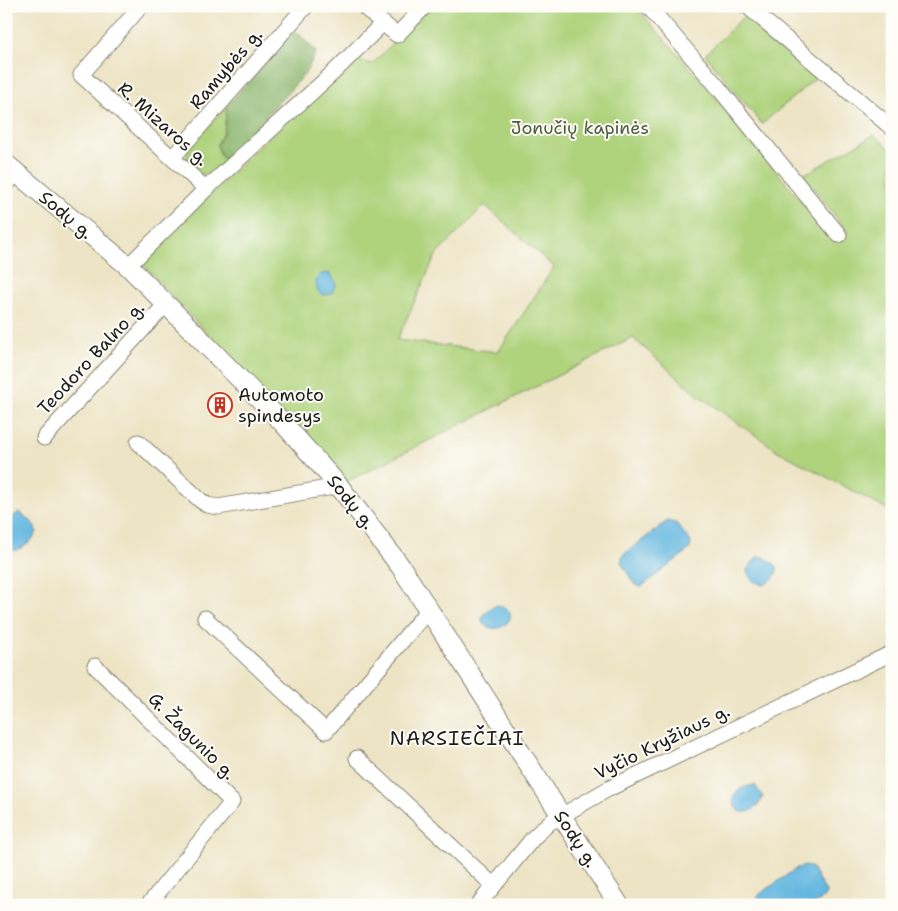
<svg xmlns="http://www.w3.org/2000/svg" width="898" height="911" font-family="'Shantell Sans',sans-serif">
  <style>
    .green { fill: #afd37d; stroke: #66784c; fill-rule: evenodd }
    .forest { fill: #8bb56c; stroke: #546844 }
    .water { fill: #64b7e0; stroke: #406a7e }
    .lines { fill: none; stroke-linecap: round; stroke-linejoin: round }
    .minor-casing { stroke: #848070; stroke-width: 17 }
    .major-casing { stroke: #848070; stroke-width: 21 }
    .minor { stroke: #fff; stroke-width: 15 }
    .major { stroke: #fff; stroke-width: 19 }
    .labels { text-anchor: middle; stroke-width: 4; stroke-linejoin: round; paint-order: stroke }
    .street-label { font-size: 18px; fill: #1c1c1c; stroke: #fdfcf7 }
    .park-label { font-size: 18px; fill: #4f5c3e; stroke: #fdfcf7 }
    .poi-label { font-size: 18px; fill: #1c1c1c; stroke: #fdfcf7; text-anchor: start }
    .quarter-label { font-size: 20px; letter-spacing: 1px; fill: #1c1c1c; stroke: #fdfcf7 }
  </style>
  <rect width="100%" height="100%" fill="#fdfcf7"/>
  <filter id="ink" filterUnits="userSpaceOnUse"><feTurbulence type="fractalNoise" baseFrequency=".02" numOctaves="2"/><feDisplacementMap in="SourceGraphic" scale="10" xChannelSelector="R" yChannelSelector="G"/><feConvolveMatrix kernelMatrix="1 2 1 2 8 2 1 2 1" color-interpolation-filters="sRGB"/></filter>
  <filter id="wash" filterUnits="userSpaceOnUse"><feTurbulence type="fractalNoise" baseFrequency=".0096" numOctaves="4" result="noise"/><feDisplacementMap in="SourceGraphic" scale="20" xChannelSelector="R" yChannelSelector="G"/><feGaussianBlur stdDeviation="1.12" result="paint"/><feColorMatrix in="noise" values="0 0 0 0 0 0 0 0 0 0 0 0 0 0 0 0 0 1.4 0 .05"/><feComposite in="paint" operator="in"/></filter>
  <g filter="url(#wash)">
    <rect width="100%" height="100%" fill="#ede4c5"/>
    <!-- green -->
    <path class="green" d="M430 6H635L706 86 833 240 848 232 803 175 874 135 892 150V512L778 451 699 396 633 338 344 483 142 263 347 58 372 64ZM485 205 554 267 498 352 397 340 436 255Z
      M745 15 818 76 762 124 705 55Z
      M227 106 224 131 217 145 221 157 226 159 210 174H199L192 170 187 158 188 148Z"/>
    <!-- forest -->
    <path class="forest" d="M293 28 316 52 305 74 226 159 221 157 217 145 224 131 227 106Z"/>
    <!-- water -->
    <path class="water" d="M329 273 333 278 336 285 331 294 322 295 317 290 316 279 321 274Z
      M19 512 32 522 37 532C31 543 21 551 9 551L6 548V522Z
      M667 521 676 523 691 542 690 549 641 587 634 584 621 562 623 555Z
      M757 557H764L777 566C778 576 772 580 764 585 755 583 748 579 747 570Z
      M497 605C525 610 503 635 488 627 474 618 488 609 497 605Z
      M755 785 763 797C743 836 712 789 755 785Z
      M806 866 811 867 826 892 825 896 814 905H763L757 897 760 894 797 868Z"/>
  </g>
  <g filter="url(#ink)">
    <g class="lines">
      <defs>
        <path id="minor" d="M363 6 397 35 425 6
          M648 6 717 86 839 235
          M747 6 892 128
          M173 157 306 6
          M6 185 16 173
          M206 189 335 71 383 23
          M128 266 206 189 81 75 141 6
          M44 438 166 304
          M138 442 200 500 207 505 218 507 339 486
          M205 618 326 731 429 609
          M95 666 232 802 148 905
          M357 758 494 886
          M478 905 534 837 549 823 608 789 892 653"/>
        <path id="major" d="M6 164 128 266 166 304 283 423 339 486 401 567 619 905"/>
      </defs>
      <!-- minor casing -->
      <use href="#minor" class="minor-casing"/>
      <!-- major casing -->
      <use href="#major" class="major-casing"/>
      <!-- minor -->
      <use href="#minor" class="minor"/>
      <!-- major -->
      <use href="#major" class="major"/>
    </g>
  </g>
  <!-- icons -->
  <defs>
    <symbol id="building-ring" viewBox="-11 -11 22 22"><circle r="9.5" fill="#fdfcf7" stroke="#c8321e" stroke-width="1.5"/><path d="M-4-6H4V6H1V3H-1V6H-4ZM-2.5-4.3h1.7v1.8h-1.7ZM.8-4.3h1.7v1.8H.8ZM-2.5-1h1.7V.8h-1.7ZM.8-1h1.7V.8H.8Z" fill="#c8321e"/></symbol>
  </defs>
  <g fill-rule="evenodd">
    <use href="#building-ring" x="206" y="391" width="28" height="28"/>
  </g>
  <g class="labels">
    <!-- street labels -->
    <g class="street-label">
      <text transform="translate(226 69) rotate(-49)" y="6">Ramybės g.</text>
      <text transform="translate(163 124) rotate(42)" y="6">R. Mizaros g.</text>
      <text transform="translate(66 215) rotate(40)" y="6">Sodų g.</text>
      <text transform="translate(91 358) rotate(-47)" y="6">Teodoro Balno g.</text>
      <text transform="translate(351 502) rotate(51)" y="6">Sodų g.</text>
      <text transform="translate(192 736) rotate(45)" y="6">G. Žagunio g.</text>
      <text transform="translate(662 742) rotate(-26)" y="6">Vyčio Kryžiaus g.</text>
      <text transform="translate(576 839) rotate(57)" y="6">Sodų g.</text>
    </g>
    <!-- park labels -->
    <g class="park-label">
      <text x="580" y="134">Jonučių kapinės</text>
    </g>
    <!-- poi labels -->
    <g class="poi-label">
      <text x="238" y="401">Automoto<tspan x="238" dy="21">spindesys</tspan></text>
    </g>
    <!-- quarter labels -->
    <g class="quarter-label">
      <text x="457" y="745">NARSIEČIAI</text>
    </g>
  </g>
  <!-- margin -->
  <rect width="898" height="911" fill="none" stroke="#fdfcf7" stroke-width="25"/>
</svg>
